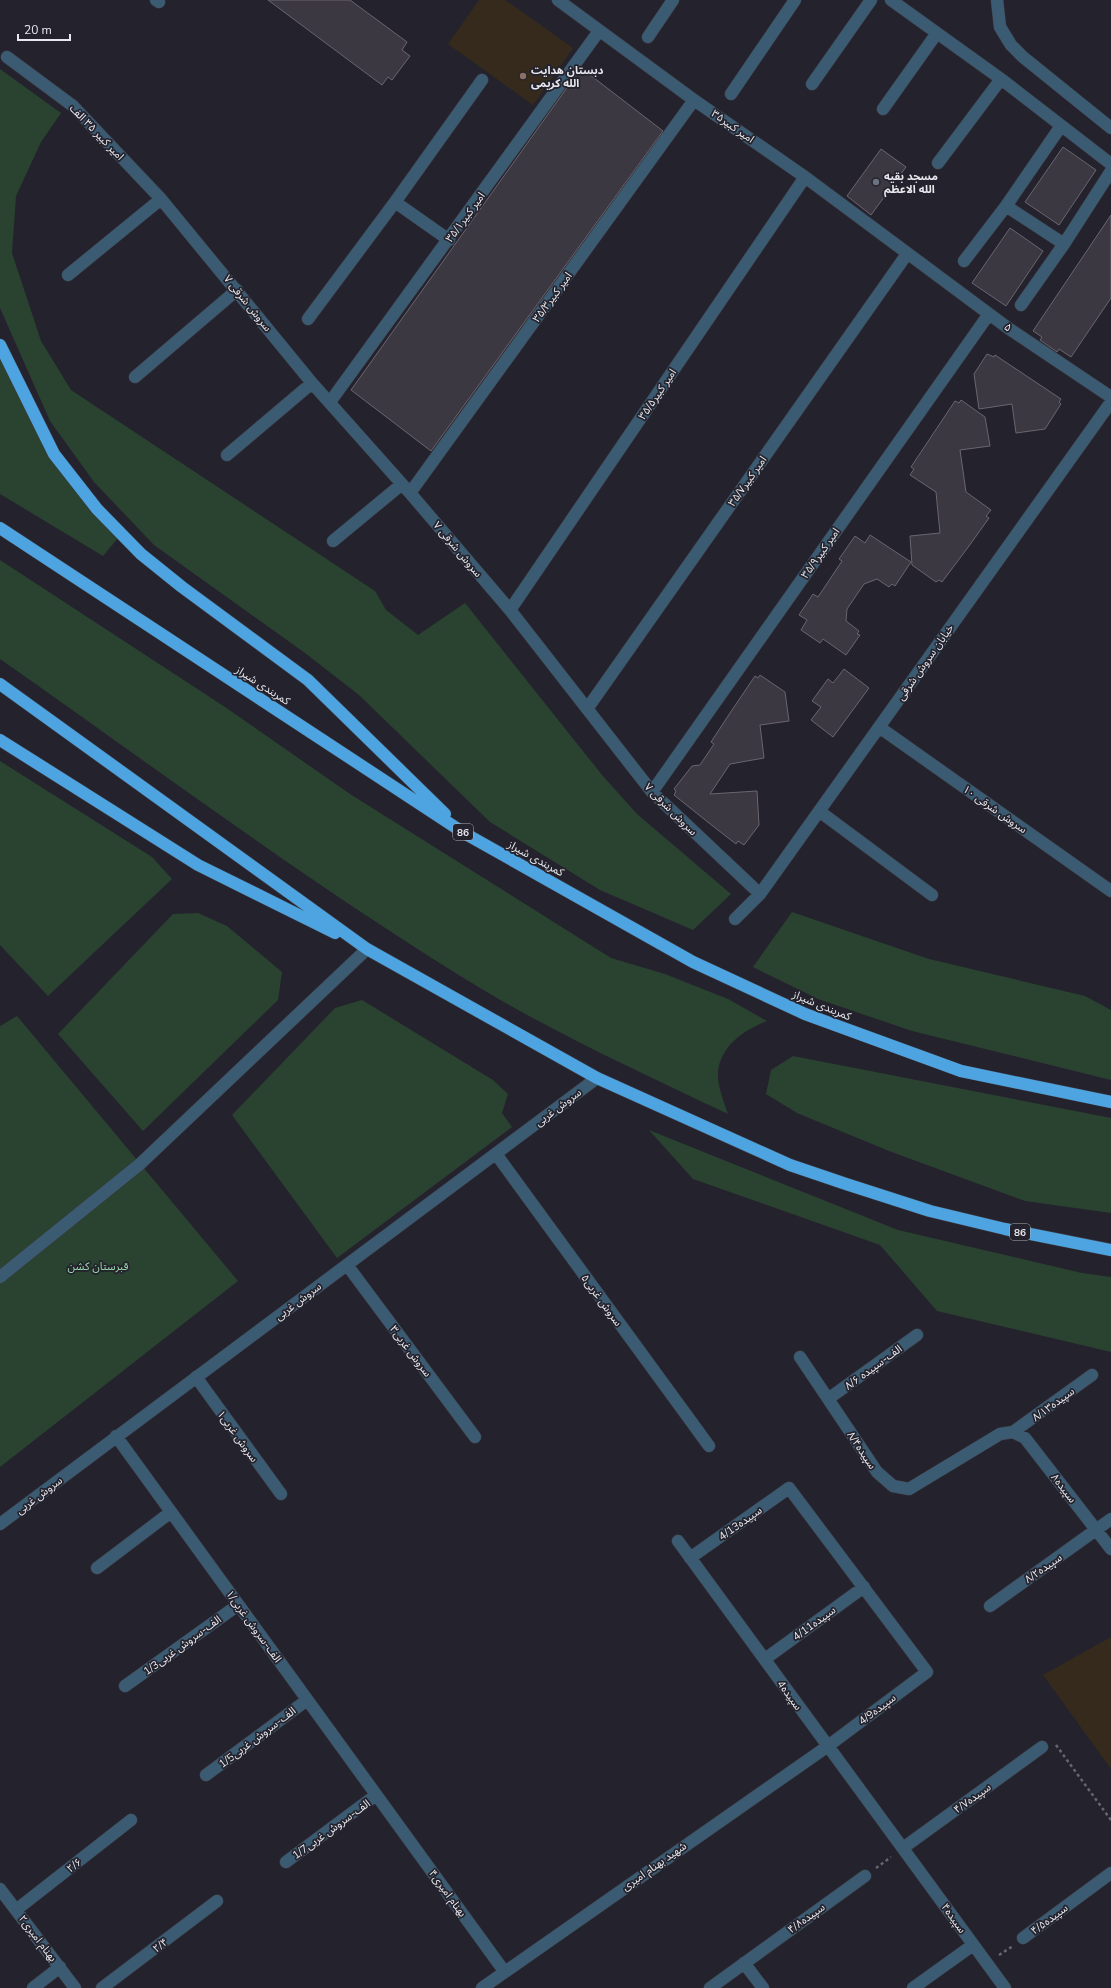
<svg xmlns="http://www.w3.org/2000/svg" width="1111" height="1988" font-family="'Nunito Sans','Noto Sans Arabic',sans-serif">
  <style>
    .education { fill: #352a1b }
    .green { fill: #2a4230 }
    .building { fill: #3c3841; stroke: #6a656f }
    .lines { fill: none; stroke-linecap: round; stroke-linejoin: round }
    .minor-casing { stroke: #3f3f48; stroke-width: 13 }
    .highway-casing { stroke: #3f3f48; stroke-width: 13 }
    .path { stroke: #66666e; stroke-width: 2.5; stroke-dasharray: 3 3; stroke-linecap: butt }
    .minor { stroke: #3b5b73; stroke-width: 12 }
    .highway { stroke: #4ea4e0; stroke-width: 12 }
    .education-dot { fill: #8d6e63; stroke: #24232d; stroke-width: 1.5 }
    .worship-dot { fill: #6b7280; stroke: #24232d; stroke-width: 1.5 }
    .labels { text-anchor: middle; stroke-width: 3.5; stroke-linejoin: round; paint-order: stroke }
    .shield { fill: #24232d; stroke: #adadb4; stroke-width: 1 }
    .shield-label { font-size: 10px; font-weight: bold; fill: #e8e8ee }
    .poi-label { font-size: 11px; font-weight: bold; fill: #e8e8ee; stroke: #24232d; text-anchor: start }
    .street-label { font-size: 11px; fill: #e8e8ee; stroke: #24232d }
    .park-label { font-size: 11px; fill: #9ad9ab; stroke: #24232d }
  </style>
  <rect width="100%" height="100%" fill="#24232d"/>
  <!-- education -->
  <path class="education" d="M479 0H505L573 48 533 105 448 44Z
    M1111 1637V1769L1043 1675Z"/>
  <!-- green -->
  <path class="green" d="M0 69 61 113 41 142 16 196 12 253 41 341 71 390 375 591 386 610 418 635 465 603 602 775 637 814 731 894 693 930 600 890 490 822 359 695 305 653 154 545 94 482 50 421 0 308Z
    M0 355 19 398 53 457 118 538 103 556 0 494Z
    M0 560 225 707 350 794 611 958 665 974 728 999 767 1021C744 1030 721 1045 718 1072 717 1085 724 1102 728 1114 646 1075 563 1037 485 991 317 889 160 771 0 659Z
    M0 761 152 857 172 879 48 996 0 945Z
    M792 912 929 959 1085 996 1111 1010V1080L912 1031 818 999 753 967Z
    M198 913 227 926 282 972 278 1000 143 1131 58 1034 173 914Z
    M362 1000 493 1080 508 1094 502 1113 512 1127 337 1258 232 1115 335 1008Z
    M17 1016 238 1281 0 1467V1026Z
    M793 1056 1111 1118V1213L1025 1201 889 1151 797 1113 766 1094 771 1070Z
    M649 1130 898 1230 1082 1273 1111 1277V1352L937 1311 880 1245 693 1179Z"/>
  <!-- building -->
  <path class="building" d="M268 0H350L407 42 402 50 410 56 392 80 388 77 382 85Z
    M581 68 663 131 431 451 351 390Z
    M1063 147 1096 170 1059 225 1025 202Z
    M881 149 906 167 871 215 847 196Z
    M1111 215V298L1071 357 1059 349 1057 352 1040 340 1042 337 1033 331Z
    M1010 228 1043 251 1006 306 972 283Z
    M987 354 994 357 995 355 1061 399 1059 402 1061 404 1045 429 1016 433 1012 404 979 409 974 374Z
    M961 400 985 417 990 446 960 450 966 492 991 510 986 516 989 518 969 546 942 582 939 580 936 582 912 565 910 536 940 533 936 492 910 475 914 469 911 467 955 401 959 403Z
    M870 535 911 562 895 586 892 584 889 587 877 579 864 584 847 609 846 621 859 631 857 634 860 635 846 655 823 639 820 643 801 630 807 620 799 615 813 594 818 597 842 561 839 559 855 536 865 543Z
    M844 669 869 688 833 737 811 720 821 707 812 701 828 679 833 683Z
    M760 675 785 692 789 721 760 725 764 758 730 764 710 794 757 791 759 825 744 845 738 841 736 844 709 823 674 795 676 791 674 789 692 766 700 765 714 744 711 742 730 713 755 676 758 678Z"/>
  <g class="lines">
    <defs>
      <path id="minor" d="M156 0 159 2
        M558 0 694 100 805 177 1008 328 1111 397
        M891 0 1001 79 1111 164
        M997 0 1000 27 1011 45 1023 57 1111 128
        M648 37 673 0
        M7 57 73 106 161 199 312 383 410 493 510 610 652 792 760 894
        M812 84 871 0
        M731 94 795 0
        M883 109 937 33
        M938 163 1001 79
        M395 202 449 240
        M1006 206 1064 244
        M964 261 1006 206 1061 126
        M68 275 161 199
        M1021 305 1064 244 1111 171
        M308 319 395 202 482 80
        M135 377 237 290
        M330 402 599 31
        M227 455 312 383
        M410 493 694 100
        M333 541 402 484
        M510 610 805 177
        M587 709 907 254
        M879 727 1111 891
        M652 792 989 314
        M819 811 932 895
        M735 919 760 894 1111 402
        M496 1154 709 1446
        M347 1265 475 1437
        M0 1277 140 1164 367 949
        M800 1357 877 1472 893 1486 909 1489 1000 1434 1013 1432 1092 1375
        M196 1377 281 1494
        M828 1399 917 1335
        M1013 1432 1025 1438 1111 1549
        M116 1436 504 1971
        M0 1524 597 1078
        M678 1541 1005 1988
        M97 1568 171 1512
        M990 1606 1111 1519
        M765 1659 864 1587
        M125 1686 238 1605
        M206 1775 307 1700
        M903 1848 1042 1747
        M286 1862 376 1795
        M0 1889 75 1988
        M16 1910 131 1820
        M1023 1938 1111 1873
        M744 1963 763 1988
        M33 1988 60 1967
        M102 1988 217 1901
        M482 1988 828 1746 927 1672 789 1488 690 1558
        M710 1988 865 1876
        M913 1988 973 1945"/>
      <path id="highway" d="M0 345 54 454 97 509 141 554 182 587 308 680 445 814
        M0 528 464 833 693 962 805 1014 961 1071 1111 1102
        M0 684 367 949 597 1078 790 1165 846 1184 930 1211 1005 1229 1111 1250
        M0 740 198 865 335 933"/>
    </defs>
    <!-- minor casing -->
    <use href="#minor" class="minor-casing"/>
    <!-- highway casing -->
    <use href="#highway" class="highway-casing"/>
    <!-- path -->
    <path class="path" d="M1056 1745 1111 1820
      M876 1868 891 1857
      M999 1955 1013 1946"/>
    <!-- minor -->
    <use href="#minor" class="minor"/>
    <!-- highway -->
    <use href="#highway" class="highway"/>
  </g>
  <!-- markers -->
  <circle class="education-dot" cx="523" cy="76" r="4"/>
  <circle class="worship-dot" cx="876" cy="182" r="4"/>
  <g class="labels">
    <!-- shield labels -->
    <g class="shield">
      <rect x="453" y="824" width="20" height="16" rx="3"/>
      <rect x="1010" y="1224" width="20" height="16" rx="3"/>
    </g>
    <g class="shield-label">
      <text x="463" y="836">86</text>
      <text x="1020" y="1236">86</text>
    </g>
    <!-- poi labels -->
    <g class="poi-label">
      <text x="531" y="74">دبستان هدایت<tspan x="531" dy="13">الله کریمی</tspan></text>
      <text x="884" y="180">مسجد بقیه<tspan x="884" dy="13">الله الاعظم</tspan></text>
    </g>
    <!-- street labels -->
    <g class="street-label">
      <text transform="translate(733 126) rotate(35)" y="4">امیر کبیر۳۵</text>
      <text transform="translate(97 132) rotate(46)" y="4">امیر کبیر ۳۵ الف</text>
      <text transform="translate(465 217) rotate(-54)" y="4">امیر کبیر۳۵/۱</text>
      <text transform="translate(552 297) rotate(-54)" y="4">امیر کبیر۳۵/۳</text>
      <text transform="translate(248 303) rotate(51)" y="4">سروش شرقی ۷</text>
      <text transform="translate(1008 327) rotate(35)" y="4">۵</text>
      <text transform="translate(657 394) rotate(-56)" y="4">امیر کبیر۳۵/۵</text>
      <text transform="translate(747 481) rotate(-55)" y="4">امیر کبیر۳۵/۷</text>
      <text transform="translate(458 549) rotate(50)" y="4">سروش شرقی ۷</text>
      <text transform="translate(820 553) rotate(-55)" y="4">امیر کبیر۳۵/۹</text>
      <text transform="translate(925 662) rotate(-55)" y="4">خیابان سروش شرقی</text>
      <text transform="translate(263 685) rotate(33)" y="4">کمربندی شیراز</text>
      <text transform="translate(671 809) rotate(45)" y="4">سروش شرقی ۷</text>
      <text transform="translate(995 809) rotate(35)" y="4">سروش شرقی ۱۰</text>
      <text transform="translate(536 858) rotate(29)" y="4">کمربندی شیراز</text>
      <text transform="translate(822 1005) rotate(22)" y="4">کمربندی شیراز</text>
      <text transform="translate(558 1107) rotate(-37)" y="4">سروش غربی</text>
      <text transform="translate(602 1300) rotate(54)" y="4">سروش غربی۵</text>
      <text transform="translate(298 1301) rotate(-37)" y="4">سروش غربی</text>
      <text transform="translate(411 1351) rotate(53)" y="4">سروش غربی۳</text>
      <text transform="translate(873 1367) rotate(-36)" y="4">۸/۶ الف-سپیده</text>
      <text transform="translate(1053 1404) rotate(-36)" y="4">سپیده۸/۱۳</text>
      <text transform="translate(238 1436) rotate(54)" y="4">سروش غربی۱</text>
      <text transform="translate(862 1450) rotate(56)" y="4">سپیده۸/۴</text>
      <text transform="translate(1064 1488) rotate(52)" y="4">سپیده۸</text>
      <text transform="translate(39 1495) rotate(-37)" y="4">سروش غربی</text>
      <text transform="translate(740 1523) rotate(-35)" y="4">4/13سپیده</text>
      <text transform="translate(1043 1568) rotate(-35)" y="4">سپیده۸/۲</text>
      <text transform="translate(814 1623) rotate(-36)" y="4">4/11سپیده</text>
      <text transform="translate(254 1626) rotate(54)" y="4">۱/الف-سروش غربی</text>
      <text transform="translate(182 1645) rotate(-36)" y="4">1/3الف-سروش غربی</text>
      <text transform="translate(790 1695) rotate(54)" y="4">4سپیده</text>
      <text transform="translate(877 1709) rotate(-37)" y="4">4/9سپیده</text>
      <text transform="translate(257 1737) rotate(-37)" y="4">1/5الف-سروش غربی</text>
      <text transform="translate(972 1798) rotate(-36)" y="4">سپیده۴/۷</text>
      <text transform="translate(331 1829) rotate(-36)" y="4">1/7الف-سروش غربی</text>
      <text transform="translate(74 1865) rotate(-38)" y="4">۲/۶</text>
      <text transform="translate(654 1866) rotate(-35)" y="4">شهید بهنام امیری</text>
      <text transform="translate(448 1893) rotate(54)" y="4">بهنام امیری۴</text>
      <text transform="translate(806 1918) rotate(-36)" y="4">سپیده۴/۸</text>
      <text transform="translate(954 1918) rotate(54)" y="4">سپیده۴</text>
      <text transform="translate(1049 1919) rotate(-37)" y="4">سپیده۴/۵</text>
      <text transform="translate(38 1938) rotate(53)" y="4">بهنام امیری۲</text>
      <text transform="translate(160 1945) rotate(-37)" y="4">۲/۴</text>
    </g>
    <!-- park labels -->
    <g class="park-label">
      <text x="98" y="1270">قبرستان کشن</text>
    </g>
  </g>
  <!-- scale -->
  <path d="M18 34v6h52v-6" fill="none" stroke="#e8e8ee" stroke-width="2"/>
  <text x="24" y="34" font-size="12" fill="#e8e8ee" stroke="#24232d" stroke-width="3" paint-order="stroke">20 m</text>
</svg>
